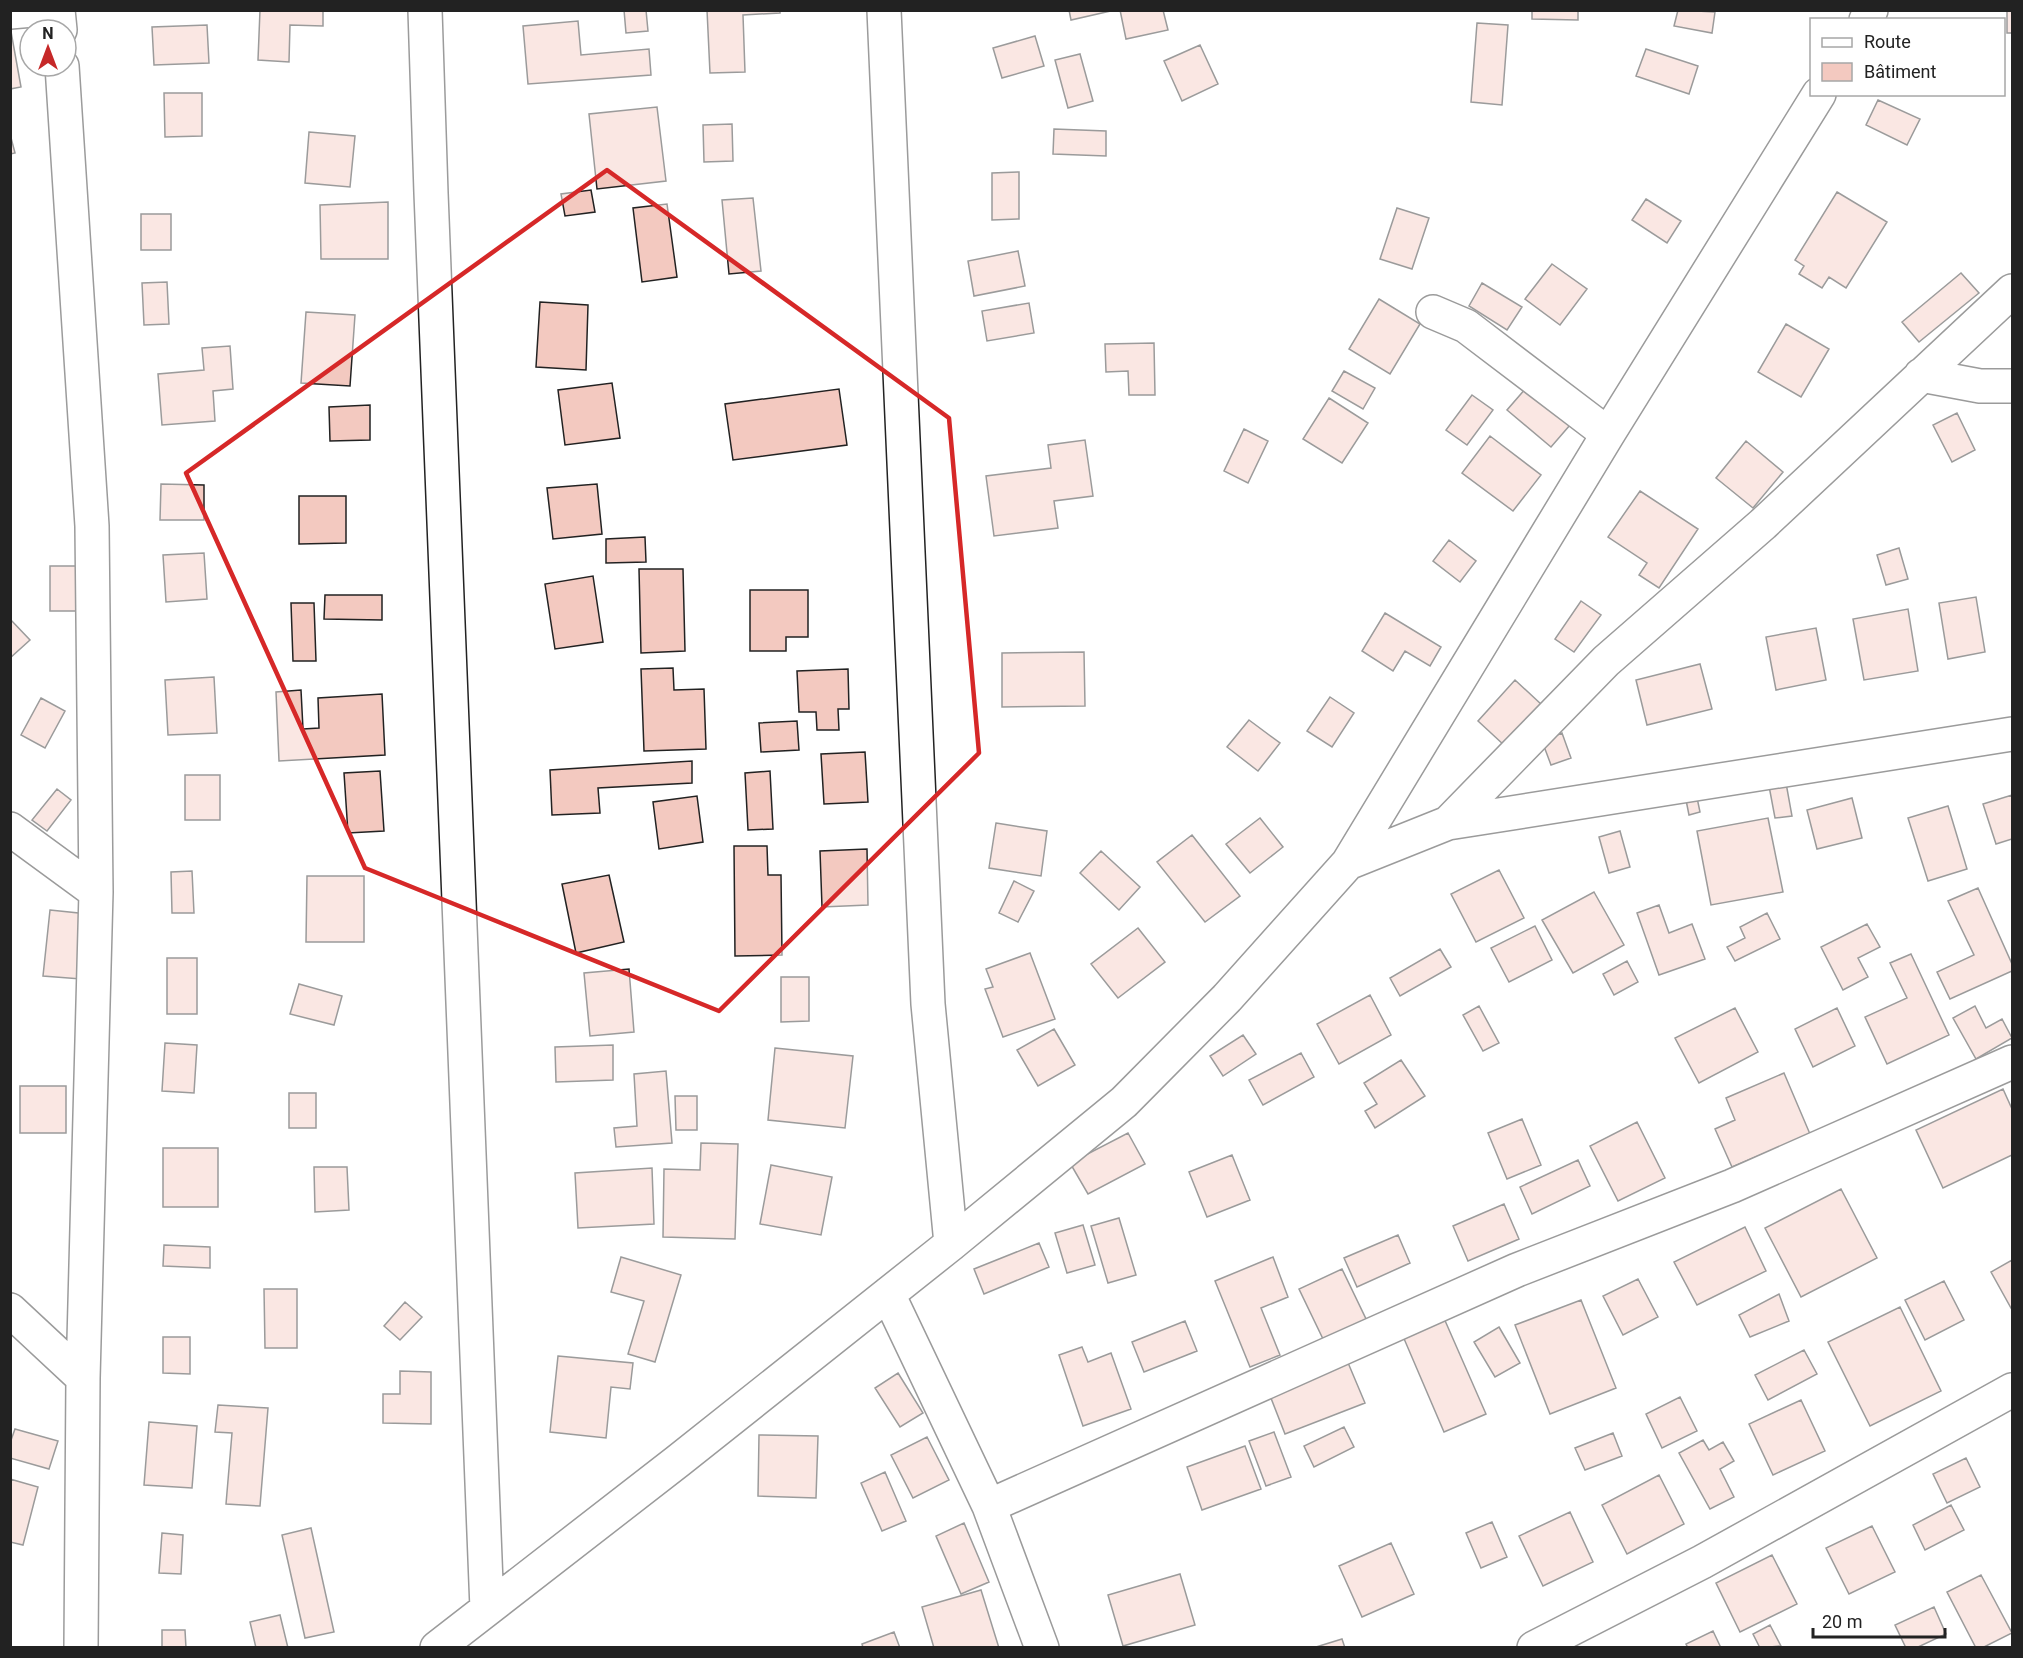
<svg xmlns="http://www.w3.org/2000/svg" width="2023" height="1658" font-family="Roboto,sans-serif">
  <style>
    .building { fill: #f3c9c0; stroke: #222; stroke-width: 1.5 }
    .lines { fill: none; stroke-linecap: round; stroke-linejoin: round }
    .street-casing { stroke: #222; stroke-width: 36 }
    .street { stroke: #fff; stroke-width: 33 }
    .marked { fill: none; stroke: #d62828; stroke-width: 4.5; stroke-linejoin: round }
  </style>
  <rect width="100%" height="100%" fill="#fff"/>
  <!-- building -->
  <path class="building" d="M260 10H323V26L290 25 289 62 258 60Z
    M624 10H646L648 31 626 33Z
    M707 10H780V13L743 15 745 72 710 73Z
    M1069 10H1115L1071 20Z
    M1120 10H1163L1168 30 1126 39Z
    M1532 10H1578V20L1532 19Z
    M1678 10 1715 12 1712 33 1674 26Z
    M2007 10H2012V33H2007Z
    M578 21 581 55 649 49 651 75 528 84 523 26Z
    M1477 23 1508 25 1502 105 1471 102Z
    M207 25 209 63 154 65 152 27Z
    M10 26 21 87 10 89Z
    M1035 36 1044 66 1002 78 993 48Z
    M1200 45 1218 84 1182 101 1164 61Z
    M1646 49 1698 66 1689 94 1636 76Z
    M1080 54 1093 101 1068 108 1055 60Z
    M164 93H202V136L165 137Z
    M1878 100 1920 119 1907 145 1866 125Z
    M657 107 666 181 597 189 589 114Z
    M732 124 733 161 704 162 703 125Z
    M1054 129 1106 131V156L1053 154Z
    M309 132 355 136 350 187 305 183Z
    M10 134 15 153 10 154Z
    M1019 172V219L992 220V173Z
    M591 190 595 212 565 216 561 194Z
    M1837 192 1887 222 1846 288 1829 277 1822 288 1799 274 1804 266 1795 260Z
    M753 198 761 271 729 274 722 200Z
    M1646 199 1681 221 1667 243 1632 220Z
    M388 202V259H321L320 205Z
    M667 204 677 277 642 282 633 208Z
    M1397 208 1429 218 1412 269 1380 259Z
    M141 214H171V250H141Z
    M1018 251 1025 286 974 296 968 261Z
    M1552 264 1587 289 1560 325 1525 299Z
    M1961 273 1979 293 1919 342 1902 322Z
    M167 282 169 324 144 325 142 283Z
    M1482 283 1522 307 1507 330 1469 306Z
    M1379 299 1420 324 1390 374 1349 349Z
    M540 302 588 305 586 370 536 367Z
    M1029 303 1034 333 987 341 982 311Z
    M306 312 355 315 350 386 301 383Z
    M1786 324 1829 349 1801 397 1758 372Z
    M1154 343 1155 395H1129L1128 371 1106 372 1105 344Z
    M230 346 233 389 213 391 215 421 162 425 158 374 204 370 202 348Z
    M1344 371 1375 388 1363 409 1332 391Z
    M612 383 620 438 565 445 558 390Z
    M1526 388 1570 425 1551 447 1507 410Z
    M839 389 847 445 733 460 725 404Z
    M1472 395 1493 410 1467 445 1446 430Z
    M1329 398 1368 423 1342 463 1303 439Z
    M370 405V440L330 441 329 407Z
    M1957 413 1975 450 1952 462 1933 425Z
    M1244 429 1268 441 1248 483 1224 471Z
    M1490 436 1541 475 1513 511 1462 473Z
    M1085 440 1093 496 1054 501 1058 528 994 536 986 476 1051 468 1048 445Z
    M1746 441 1783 472 1753 508 1716 478Z
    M161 484 204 485V520H160Z
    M597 484 602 534 553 539 547 488Z
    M1640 491 1698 529 1659 588 1639 575 1647 563 1608 537Z
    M299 496H346V543L299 544Z
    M645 537 646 562 606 563V539Z
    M1449 540 1476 561 1460 582 1433 561Z
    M1899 548 1908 579 1886 585 1877 555Z
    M204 553 207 599 166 602 163 555Z
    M50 566H82L81 611H50Z
    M639 569H683L685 651 641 653Z
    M593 576 603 642 555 649 545 584Z
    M750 590H808V637H786V651H750Z
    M325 595H382V620L324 619Z
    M1976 597 1985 652 1948 659 1939 603Z
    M1581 601 1601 615 1574 652 1555 639Z
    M291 603H314L316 661H293Z
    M1908 609 1918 671 1864 680 1853 619Z
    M1385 613 1441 647 1430 666 1405 651 1393 671 1362 651Z
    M10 619 30 640 10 658Z
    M1816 628 1826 680 1776 690 1766 637Z
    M1084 652 1085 706 1002 707V653Z
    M1700 664 1712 709 1647 725 1636 680Z
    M673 668 674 690 704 689 706 749 644 751 641 669Z
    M848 669 849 709H838L839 730H817L816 712H799L797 671Z
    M214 677 217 733 168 735 165 680Z
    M1515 680 1542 705 1505 746 1478 721Z
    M301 690 303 729 319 728 318 698 382 694 385 755 279 761 276 692Z
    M1330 697 1354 713 1332 747 1307 731Z
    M41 698 65 711 45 748 21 735Z
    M1249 720 1280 743 1258 771 1227 747Z
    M797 721 799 750 761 752 759 723Z
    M1562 733 1571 758 1551 765 1542 741Z
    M865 752 868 802 824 804 821 754Z
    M692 761V783L598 788 600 813 552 815 550 770Z
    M380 771 384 831 348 833 344 773Z
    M770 771 773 829 748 830 745 773Z
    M185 775H220V820H185Z
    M1786 783 1792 816 1775 818 1769 786Z
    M1695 788 1700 812 1689 815 1684 790Z
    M57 789 71 800 47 831 32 820Z
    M2012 795V839L1996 844 1983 804Z
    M697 796 703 842 659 849 653 802Z
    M1852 798 1862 838 1817 849 1807 810Z
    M1948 806 1967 869 1928 881 1908 818Z
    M1260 818 1283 847 1250 873 1226 844Z
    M1768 818 1783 892 1711 905 1697 831Z
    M996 823 1047 831 1041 876 989 868Z
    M1620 831 1630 867 1609 873 1599 837Z
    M1192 835 1240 896 1205 922 1157 862Z
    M734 846H767L768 875H781L782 955 735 956Z
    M867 849 868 905 822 907 820 851Z
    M1101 851 1140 887 1119 910 1080 873Z
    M1499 870 1524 918 1476 942 1451 894Z
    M192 871 194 913H172L171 872Z
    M609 875 624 942 576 953 562 884Z
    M307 876H364V942H306Z
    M1014 881 1034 891 1018 922 999 913Z
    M1978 888 2012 964V971L1950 999 1937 972 1974 955 1948 901Z
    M1594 892 1624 945 1573 973 1542 920Z
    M1659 905 1669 933 1692 924 1705 959 1659 975 1637 913Z
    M50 910 88 914 81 979 43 976Z
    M1767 913 1780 939 1735 961 1727 947 1745 938 1740 927Z
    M1867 924 1880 947 1858 958 1868 977 1843 990 1821 947Z
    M1535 926 1552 960 1509 982 1491 948Z
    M1138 928 1165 962 1118 998 1091 964Z
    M1440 949 1451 967 1400 996 1390 978Z
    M1030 953 1055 1019 1003 1037 985 989 993 987 986 969Z
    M1911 954 1949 1035 1887 1064 1865 1017 1907 998 1890 963Z
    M167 958H197V1014H167Z
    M1627 961 1638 982 1614 995 1603 974Z
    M629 969 634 1032 590 1036 584 973Z
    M781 977H809V1021L781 1022Z
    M299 984 342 996 334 1025 290 1014Z
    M1370 995 1391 1035 1339 1064 1317 1024Z
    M1479 1006 1499 1043 1483 1051 1463 1015Z
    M1975 1006 1986 1028 2002 1019 2012 1038 1976 1059 1953 1018Z
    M1735 1008 1758 1052 1699 1083 1675 1038Z
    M1837 1008 1855 1046 1813 1067 1795 1029Z
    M1054 1029 1075 1065 1038 1086 1017 1050Z
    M1243 1035 1256 1054 1223 1076 1210 1056Z
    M165 1043 197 1045 194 1093 162 1091Z
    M613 1045V1080L556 1082 555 1047Z
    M775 1048 853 1056 845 1128 768 1120Z
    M1301 1053 1314 1077 1263 1105 1249 1080Z
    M1401 1060 1425 1096 1375 1128 1365 1111 1377 1104 1364 1083Z
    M666 1071 672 1143 616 1147 614 1128 637 1126 634 1074Z
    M1784 1073 1810 1134 1732 1167 1715 1129 1735 1120 1726 1098Z
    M20 1086H66V1133H20Z
    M2003 1089 2012 1109V1155L1943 1188 1916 1130Z
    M289 1093H316V1128H289Z
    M675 1096H697V1130H676Z
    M1522 1119 1541 1165 1507 1179 1488 1133Z
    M1637 1122 1665 1178 1618 1201 1590 1146Z
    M1128 1133 1145 1164 1088 1194 1070 1163Z
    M701 1143 738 1144 735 1239 663 1237 664 1169 700 1170Z
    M163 1148H218V1207H163Z
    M1232 1155 1250 1200 1207 1217 1189 1172Z
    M1578 1160 1590 1186 1532 1214 1520 1187Z
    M771 1165 832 1177 821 1235 760 1224Z
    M314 1167H347L349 1210 315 1212Z
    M652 1168 654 1224 578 1228 575 1173Z
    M1841 1189 1877 1258 1801 1297 1765 1228Z
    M1504 1204 1519 1239 1468 1261 1453 1226Z
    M1119 1218 1136 1275 1108 1283 1091 1226Z
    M1083 1225 1095 1265 1067 1273 1055 1233Z
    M1745 1227 1766 1271 1697 1305 1674 1262Z
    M1398 1235 1410 1263 1357 1287 1344 1258Z
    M1039 1243 1049 1267 984 1294 974 1269Z
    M164 1245 210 1247V1268L163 1266Z
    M621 1257 681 1275 655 1362 628 1354 644 1301 611 1292Z
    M1273 1257 1288 1297 1261 1308 1280 1355 1250 1367 1215 1281Z
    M2012 1260V1307L2011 1308 1991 1272Z
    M1342 1269 1367 1321 1324 1341 1299 1289Z
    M1638 1279 1658 1317 1623 1335 1603 1296Z
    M1944 1281 1964 1320 1925 1340 1905 1300Z
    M264 1289H297V1348H265Z
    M1779 1294 1789 1321 1750 1337 1739 1315Z
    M1581 1300 1616 1388 1550 1414 1515 1325Z
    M405 1302 422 1317 400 1340 384 1326Z
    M1900 1307 1941 1391 1870 1426 1828 1342Z
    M1443 1316 1486 1414 1444 1432 1402 1334Z
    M1185 1321 1197 1351 1144 1372 1132 1342Z
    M1499 1327 1520 1363 1495 1377 1474 1342Z
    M163 1337H190V1374L163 1373Z
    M1082 1347 1088 1362 1111 1353 1131 1409 1083 1426 1059 1355Z
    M1804 1350 1817 1374 1768 1400 1755 1375Z
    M558 1356 633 1363 630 1389 611 1387 606 1438 550 1432Z
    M1346 1358 1365 1403 1285 1434 1267 1388Z
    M400 1371 431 1372V1424L383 1423V1394H400Z
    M898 1373 923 1413 900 1427 875 1388Z
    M1680 1397 1697 1431 1662 1448 1646 1414Z
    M1801 1400 1825 1451 1773 1475 1749 1424Z
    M218 1405 268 1408 260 1506 226 1504 232 1433 215 1432Z
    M149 1422 197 1426 192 1488 144 1485Z
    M1344 1427 1354 1447 1314 1467 1304 1446Z
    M15 1429 58 1441 49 1469 10 1458V1443Z
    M1274 1432 1291 1477 1266 1486 1249 1441Z
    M1613 1433 1622 1456 1585 1470 1575 1448Z
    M759 1435 818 1436 816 1498 758 1496Z
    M927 1437 949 1480 913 1498 891 1455Z
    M1703 1440 1709 1450 1723 1442 1734 1461 1720 1469 1734 1497 1710 1509 1679 1453Z
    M1245 1446 1261 1489 1202 1510 1187 1467Z
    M1966 1458 1980 1487 1947 1503 1933 1474Z
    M885 1472 906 1521 882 1531 861 1483Z
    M1659 1475 1684 1524 1627 1554 1602 1505Z
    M10 1479 38 1487 23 1545 10 1542Z
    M1951 1505 1964 1530 1925 1550 1913 1525Z
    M1570 1512 1593 1562 1543 1586 1519 1536Z
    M1492 1522 1507 1557 1481 1568 1466 1533Z
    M964 1523 989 1582 961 1594 936 1536Z
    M1872 1526 1895 1572 1849 1594 1826 1548Z
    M311 1528 334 1632 305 1638 282 1535Z
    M162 1533 183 1535 181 1574 159 1573Z
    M1391 1543 1414 1594 1362 1617 1339 1566Z
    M1772 1555 1797 1604 1740 1632 1716 1583Z
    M1180 1574 1195 1625 1123 1646 1108 1595Z
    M1981 1575 2012 1633 1982 1648H1976L1947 1592Z
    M981 1590 999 1648H934L922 1607Z
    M1934 1607 1946 1634 1916 1648H1906L1895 1625Z
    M280 1615 288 1648H256L250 1622Z
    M1770 1625 1781 1646 1760 1648 1753 1634Z
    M162 1630H185L186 1648H162Z
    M1713 1631 1721 1648H1688L1686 1644Z
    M894 1632 900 1648H863L862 1644Z
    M1342 1639 1345 1648 1316 1647Z"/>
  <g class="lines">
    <defs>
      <path id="street" d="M58 10 60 30
        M425 10 431 193 487 1609
        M884 10 928 1004 951 1244
        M10 12 33 10
        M1866 20 1871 10
        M62 66 92 526 96 892 83 1378 81 1648
        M1433 312 1466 326 1608 434
        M1921 375 1980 386H2012
        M1448 823 1606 661 1763 524 2012 291
        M10 829 96 892
        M1348 863 1448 823 2012 734
        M888 1294 989 1506 1042 1648
        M10 1310 83 1378
        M989 1506 1517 1270 1732 1186 2012 1062
        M437 1648 678 1461 951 1244 1124 1102 1227 998 1348 863 1608 434 1819 94
        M1534 1648 1702 1562 2012 1390"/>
    </defs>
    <!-- street casing -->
    <use href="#street" class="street-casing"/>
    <!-- street -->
    <use href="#street" class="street"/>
  </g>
  <!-- marked area -->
  <path d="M0 0H2023V1658H0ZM607 170 949 418 979 753 719 1011 365 868 186 473Z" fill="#fff" fill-opacity=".55" fill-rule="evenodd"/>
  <path class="marked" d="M607 170 949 418 979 753 719 1011 365 868 186 473Z"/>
  <!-- border -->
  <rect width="2023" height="1658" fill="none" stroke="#222222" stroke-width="24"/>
  <!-- legend -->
  <rect x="1810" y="18" width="195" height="78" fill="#ffffff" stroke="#a7a7a7" stroke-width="1.5"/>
  <rect x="1822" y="38" width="30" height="9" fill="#ffffff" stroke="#a7a7a7" stroke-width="1.5"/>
  <text x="1864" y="48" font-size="18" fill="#222222">Route</text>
  <rect x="1822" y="63" width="30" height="18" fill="#f3c9c0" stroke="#a7a7a7" stroke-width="1.5"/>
  <text x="1864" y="78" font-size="18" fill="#222222">Bâtiment</text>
  <!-- north arrow -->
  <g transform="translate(48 48)"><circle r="28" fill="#ffffff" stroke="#a7a7a7" stroke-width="1.5"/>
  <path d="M0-4.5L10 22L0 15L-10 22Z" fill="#c62828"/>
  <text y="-9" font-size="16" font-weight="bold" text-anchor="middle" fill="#222222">N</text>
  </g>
  <!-- scale -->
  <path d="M1813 1628v9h132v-9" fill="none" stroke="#222222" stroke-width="3"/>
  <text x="1822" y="1628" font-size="18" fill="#222222" stroke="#ffffff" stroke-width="4.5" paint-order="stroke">20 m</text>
</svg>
